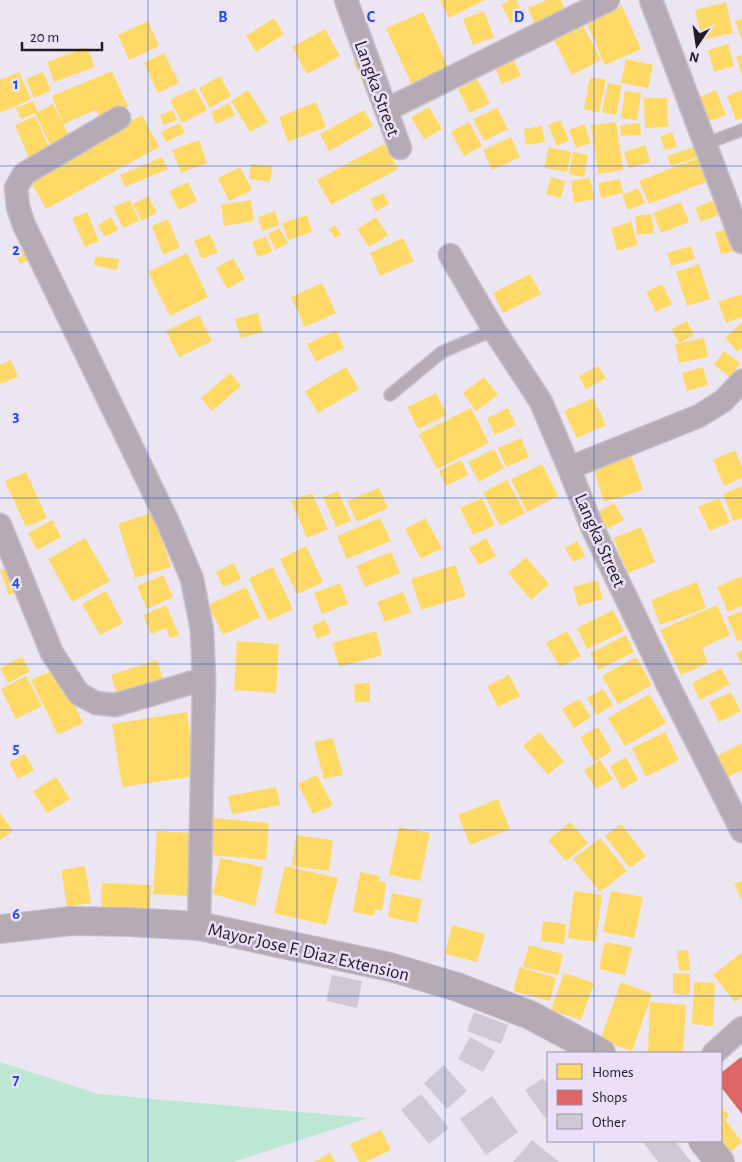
<svg xmlns="http://www.w3.org/2000/svg" width="742" height="1162" font-family="'Alegreya Sans',sans-serif">
  <style>
    .green { fill: #bce7d2 }
    .homes { fill: #ffd966 }
    .shops { fill: #e06666 }
    .building { fill: #cec9d3 }
    .lines { fill: none; stroke-linecap: round; stroke-linejoin: round }
    .service-casing { stroke: #c7c2cc; stroke-width: 14 }
    .minor-casing { stroke: #c7c2cc; stroke-width: 25 }
    .tertiary-casing { stroke: #c7c2cc; stroke-width: 30 }
    .service { stroke: #b6abb4; stroke-width: 11 }
    .minor { stroke: #b6abb4; stroke-width: 22 }
    .tertiary { stroke: #b6abb4; stroke-width: 28 }
    .grid { fill: none; stroke: #1d4ed8; stroke-width: 1; stroke-opacity: 0.55 }
    .labels { text-anchor: middle; stroke-width: 5; stroke-linejoin: round; paint-order: stroke }
    .street-label { font-size: 19px; fill: #201c25; stroke: #ebe0f8 }
    .grid-label { font-size: 16px; text-anchor: middle; font-weight: bold; fill: #1d4ed8; stroke: #ebe0f8; stroke-width: 5; stroke-linejoin: round; paint-order: stroke }
  </style>
  <rect width="100%" height="100%" fill="#ece6f2"/>
  <!-- green -->
  <path class="green" d="M0 1062 98 1094 368 1118 233 1162H0Z"/>
  <!-- homes -->
  <path class="homes" d="M440 0H485L449 18Z
    M510 0H516L524 16 511 23 501 5Z
    M547 0H561L567 14 536 27 528 8Z
    M726 2 733 33 702 40 695 10Z
    M622 6 641 49 605 65 586 22Z
    M484 11 494 37 473 45 463 19Z
    M423 12 448 67 411 83 386 28Z
    M274 18 284 34 256 52 246 36Z
    M742 19V40L735 21Z
    M148 21 159 46 129 60 118 35Z
    M582 24 601 60 572 75 553 38Z
    M325 29 340 56 307 74 292 47Z
    M728 44 734 66 714 72 708 50Z
    M87 47 95 67 54 82 47 62Z
    M164 53 179 83 158 93 144 63Z
    M742 55V75L736 57Z
    M362 57 374 88 366 91 353 60Z
    M513 59 521 76 502 84 495 68Z
    M626 59 653 65 648 88 621 83Z
    M112 71 128 107 100 119 96 110 63 124 52 96Z
    M19 72 31 99 0 113V80Z
    M43 72 51 91 34 98 26 79Z
    M220 76 231 96 210 108 199 88Z
    M590 77 606 80 599 113 584 109Z
    M477 79 490 103 470 113 458 89Z
    M608 83 622 86 616 115 602 112Z
    M195 88 207 110 182 123 170 100Z
    M248 90 268 122 250 132 231 101Z
    M716 90 726 115 709 121 700 97Z
    M742 90V118L736 120 727 96Z
    M625 91 641 93 637 120 621 118Z
    M644 98H667L668 127 645 128Z
    M33 101 38 112 53 104 72 142 53 151 35 113 21 119 16 108Z
    M316 102 326 127 288 142 279 117Z
    M229 103 235 115 216 124 211 112Z
    M429 107 442 129 424 139 411 117Z
    M497 108 508 129 484 141 473 119Z
    M173 110 177 120 163 125 160 115Z
    M364 110 373 126 329 151 320 134Z
    M142 115 159 147 46 209 28 177Z
    M35 116 52 155 31 163 15 125Z
    M560 120 569 140 557 146 548 125Z
    M469 122 482 146 464 156 451 132Z
    M616 122 623 170 598 174 591 125Z
    M180 123 185 133 166 142 161 132Z
    M640 123 641 135 621 136 620 125Z
    M584 124 591 143 576 148 569 130Z
    M542 126 545 142 526 145 524 129Z
    M672 132 677 147 665 150 660 137Z
    M511 137 520 157 492 170 483 150Z
    M199 140 207 163 181 173 172 150Z
    M384 144 398 169 331 205 317 180Z
    M645 145 650 162 629 168 624 152Z
    M549 147 571 152 567 172 544 168Z
    M694 147 697 157 671 166 667 156Z
    M573 152 588 155 584 177 569 174Z
    M162 157 168 169 125 187 120 175Z
    M697 158 706 182 649 204 639 181Z
    M251 164 272 166 270 182 249 179Z
    M240 167 252 190 229 201 218 178Z
    M551 177 565 181 561 198 546 194Z
    M590 178 594 199 574 203 571 181Z
    M620 179 623 193 601 198 598 183Z
    M188 182 197 201 179 210 169 191Z
    M638 188 645 203 628 210 622 195Z
    M383 193 389 204 376 211 370 199Z
    M148 196 157 212 142 221 133 204Z
    M130 200 139 221 123 228 113 207Z
    M251 200 254 221 224 226 221 205Z
    M714 200 721 214 701 222 695 208Z
    M681 202 689 222 661 233 653 213Z
    M275 211 279 225 262 231 258 217Z
    M87 212 99 241 85 247 72 218Z
    M651 214 654 233 637 235 635 216Z
    M307 215 312 232 288 240 282 223Z
    M111 217 118 230 105 237 98 225Z
    M376 217 388 235 369 247 357 229Z
    M168 219 180 248 163 254 152 226Z
    M631 222 638 245 617 251 611 228Z
    M335 225 341 235 335 238 329 229Z
    M279 228 288 243 276 250 268 234Z
    M733 228 739 250 721 254 715 232Z
    M210 234 218 252 202 259 194 241Z
    M266 236 272 252 258 257 252 242Z
    M403 238 414 261 380 276 370 253Z
    M22 241 31 259 20 264 11 247Z
    M691 246 695 259 671 266 667 253Z
    M187 253 208 297 170 316 148 272Z
    M96 256 119 259 117 270 94 265Z
    M233 258 245 279 227 289 216 268Z
    M699 264 710 299 687 306 676 272Z
    M530 274 541 294 503 313 493 293Z
    M322 283 336 313 305 327 291 297Z
    M662 284 672 304 656 312 646 292Z
    M742 294V317L726 323 718 302Z
    M258 313 263 332 241 338 235 319Z
    M199 315 212 341 179 357 166 331Z
    M687 321 694 335 679 343 671 329Z
    M742 322V348L738 352 725 338Z
    M336 330 344 348 316 362 307 344Z
    M704 338 708 357 679 363 675 344Z
    M724 351 740 363 730 377 714 365Z
    M11 360 18 377 0 384V365Z
    M598 366 606 378 586 389 579 376Z
    M346 367 359 389 318 413 305 391Z
    M703 367 708 385 687 391 682 373Z
    M230 373 241 386 212 411 201 398Z
    M484 377 498 395 476 411 463 393Z
    M436 393 447 415 418 429 407 407Z
    M593 398 606 425 577 438 564 411Z
    M471 408 489 443 437 469 419 434Z
    M508 408 516 425 495 435 487 418Z
    M521 438 529 457 506 467 498 448Z
    M494 449 504 468 479 482 468 462Z
    M735 450 742 467V478L724 486 713 460Z
    M631 455 643 490 604 502 593 467Z
    M461 460 468 475 446 486 439 471Z
    M542 464 558 496 527 512 511 479Z
    M26 472 47 518 26 527 5 481Z
    M507 480 525 513 500 526 483 492Z
    M742 486V518L733 521 723 494Z
    M379 488 388 508 357 522 347 501Z
    M338 491 351 521 336 527 323 497Z
    M312 493 328 529 307 538 291 501Z
    M482 498 495 525 473 535 460 508Z
    M719 498 730 522 710 531 698 507Z
    M614 503 624 520 605 530 596 513Z
    M153 512 171 567 135 578 118 524Z
    M380 518 391 541 347 559 337 536Z
    M425 518 442 548 421 559 405 529Z
    M52 520 61 537 37 550 28 533Z
    M641 527 655 562 628 573 613 538Z
    M85 538 110 581 72 602 48 559Z
    M486 538 496 556 479 565 469 548Z
    M577 541 585 556 573 562 565 548Z
    M306 546 323 582 297 594 280 559Z
    M391 552 400 573 365 587 356 566Z
    M526 557 549 584 531 600 508 573Z
    M234 563 241 579 223 587 216 572Z
    M14 565 23 590 9 595 0 570Z
    M455 565 466 596 421 610 411 579Z
    M273 567 293 609 268 621 249 578Z
    M163 575 173 597 147 609 137 586Z
    M742 576V606L728 612 717 587Z
    M597 580 603 599 578 606 573 587Z
    M697 582 706 608 660 625 651 600Z
    M340 583 348 604 322 614 314 593Z
    M246 587 260 617 223 635 208 605Z
    M106 591 123 623 100 635 82 604Z
    M403 592 411 612 385 622 377 602Z
    M166 605 179 635 170 638 166 628 151 634 143 615Z
    M717 605 730 635 702 648 708 663 681 675 660 630Z
    M613 610 624 631 587 649 577 628Z
    M742 611V640L738 642 727 617Z
    M325 620 331 633 317 639 312 626Z
    M376 631 382 655 339 667 332 643Z
    M567 631 581 656 560 667 546 643Z
    M626 635 634 652 598 670 590 653Z
    M237 641 279 644 276 693 234 690Z
    M742 650V665L736 653Z
    M22 657 30 671 8 683 0 668Z
    M636 657 652 685 618 704 602 676Z
    M157 660 163 679 117 694 111 675Z
    M57 668 83 723 58 735 31 680Z
    M721 668 730 684 700 700 692 683Z
    M509 675 520 696 498 707 487 686Z
    M26 676 42 706 16 719 1 689Z
    M370 683V702H355L354 684Z
    M603 689 613 705 597 715 587 698Z
    M731 692 741 711 719 722 709 702Z
    M649 694 666 723 625 746 608 718Z
    M579 699 591 717 574 728 562 709Z
    M187 712 196 776 122 787 112 724Z
    M598 727 612 751 594 762 580 737Z
    M539 732 564 761 548 775 523 746Z
    M665 732 679 760 646 777 632 748Z
    M333 738 343 775 324 779 314 742Z
    M742 743V770L728 777 717 756Z
    M25 754 34 770 18 779 9 762Z
    M626 757 638 780 622 789 610 766Z
    M600 760 613 779 596 789 584 770Z
    M317 775 333 805 313 814 298 784Z
    M56 777 70 799 47 813 33 791Z
    M276 787 280 805 232 814 228 796Z
    M498 799 510 829 470 845 458 815Z
    M0 813 13 831 0 840Z
    M214 818 269 823 266 860 211 855Z
    M570 822 588 843 566 861 548 840Z
    M621 824 646 856 630 868 605 836Z
    M399 827 430 833 420 881 389 875Z
    M157 831 192 833 188 896 153 894Z
    M296 835 333 840 329 871 292 866Z
    M600 838 627 871 600 892 573 859Z
    M220 858 263 867 255 906 213 894Z
    M85 866 91 903 67 907 61 870Z
    M285 866 338 878 326 925 274 913Z
    M360 872 380 876 379 881 386 883 382 911 375 909 374 916 353 912Z
    M742 881V900L734 884Z
    M102 883 151 885 150 910 101 908Z
    M574 891 602 895 596 942 568 938Z
    M611 891 643 897 634 938 603 932Z
    M392 893 422 899 417 923 388 917Z
    M543 921 566 924 564 944 541 941Z
    M452 925 485 934 477 962 445 954Z
    M605 942 632 947 625 975 599 969Z
    M529 945 563 954 558 975 523 967Z
    M688 950 690 970 679 971 677 951Z
    M742 952V997L735 1002 713 975Z
    M520 967 556 978 550 1001 513 991Z
    M564 973 594 983 581 1020 551 1010Z
    M673 973 690 974V995L673 994Z
    M621 982 652 994 632 1051 600 1040Z
    M694 982 715 983 713 1026 692 1024Z
    M650 1002 686 1005 683 1053H648Z
    M721 1105 729 1116 725 1119 742 1142 726 1156 714 1141H721Z
    M381 1130 391 1150 366 1162H359L350 1144Z
    M330 1153 335 1162H314Z"/>
  <!-- shops -->
  <path class="shops" d="M741 1057 742 1059V1114L721 1087V1073Z"/>
  <!-- building -->
  <path class="building" d="M332 975 362 981 357 1008 326 1001Z
    M474 1012 508 1025 501 1044 467 1031Z
    M470 1037 495 1051 483 1072 458 1059Z
    M444 1065 467 1091 447 1109 424 1083Z
    M543 1078 548 1085V1116L545 1118 525 1090Z
    M421 1094 449 1128 429 1144 401 1110Z
    M492 1096 518 1132 486 1155 460 1119Z
    M532 1140 559 1162H513Z
    M642 1141H675L691 1162H658Z"/>
  <g class="lines">
    <defs>
      <path id="service" d="M705 144 742 130
        M390 395 442 352 494 330"/>
      <path id="minor" d="M346 0 400 148
        M651 0 742 242
        M386 110 608 0
        M119 118 24 174 16 188 18 207 24 225 168 522 192 579 202 630 204 679 199 926
        M450 255 494 330 541 402 569 468 592 527 668 685 742 831
        M569 468 699 416 723 401 742 381
        M0 525 52 653 79 694 96 703 115 705 204 679
        M714 1053 742 1028"/>
      <path id="tertiary" d="M0 929 71 921 128 922 199 926 390 967 457 987 530 1015 601 1053
        M703 1141 720 1162"/>
    </defs>
    <!-- service casing -->
    <use href="#service" class="service-casing"/>
    <!-- minor casing -->
    <use href="#minor" class="minor-casing"/>
    <!-- tertiary casing -->
    <use href="#tertiary" class="tertiary-casing"/>
    <!-- service -->
    <use href="#service" class="service"/>
    <!-- minor -->
    <use href="#minor" class="minor"/>
    <!-- tertiary -->
    <use href="#tertiary" class="tertiary"/>
  </g>
  <!-- grid -->
  <path class="grid" d="M148 0V1162M297 0V1162M445 0V1162M594 0V1053M0 166H742M0 332H742M0 498H742M0 664H742M0 830H742M0 996H742M594 1141V1162"/>
  <g class="labels">
    <!-- street labels -->
    <g class="street-label">
      <text transform="translate(378 88) rotate(70)" y="7">Langka Street</text>
      <text transform="translate(601 540) rotate(66)" y="7">Langka Street</text>
      <text transform="translate(309 951) rotate(13)" y="7">Mayor Jose F. Diaz Extension</text>
    </g>
  </g>
  <g class="grid-label">
    <text x="223" y="22">B</text>
    <text x="371" y="22">C</text>
    <text x="519" y="22">D</text>
    <text x="16" y="89">1</text>
    <text x="16" y="255">2</text>
    <text x="16" y="421">3</text>
    <text x="16" y="587">4</text>
    <text x="16" y="753">5</text>
    <text x="16" y="919">6</text>
    <text x="16" y="1085">7</text>
  </g>
  <!-- legend -->
  <rect x="547" y="1052" width="175" height="90" fill="#ebe0f8" stroke="#9a92a4"/>
  <rect x="557" y="1064" width="25" height="15" fill="#ffd966" stroke="#9a92a4"/>
  <text x="592" y="1077" font-size="15" fill="#201c25">Homes</text>
  <rect x="557" y="1090" width="25" height="15" fill="#e06666" stroke="#9a92a4"/>
  <text x="592" y="1102" font-size="15" fill="#201c25">Shops</text>
  <rect x="557" y="1114" width="25" height="15" fill="#cec9d3" stroke="#9a92a4"/>
  <text x="592" y="1127" font-size="15" fill="#201c25">Other</text>
  <!-- north arrow -->
  <g transform="translate(697 45) rotate(193)" stroke="#ebe0f8" stroke-width="4" paint-order="stroke">
  <path d="M0-4L9 19L0 12L-9 19Z" fill="#201c25"/>
  <text y="-8" font-size="14" font-weight="bold" text-anchor="middle" fill="#201c25">N</text>
  </g>
  <!-- scale -->
  <path d="M22 42v8h80v-8" fill="none" stroke="#201c25" stroke-width="2.5"/>
  <text x="30" y="42" font-size="15" fill="#201c25" stroke="#ebe0f8" stroke-width="4" paint-order="stroke">20 m</text>
</svg>
